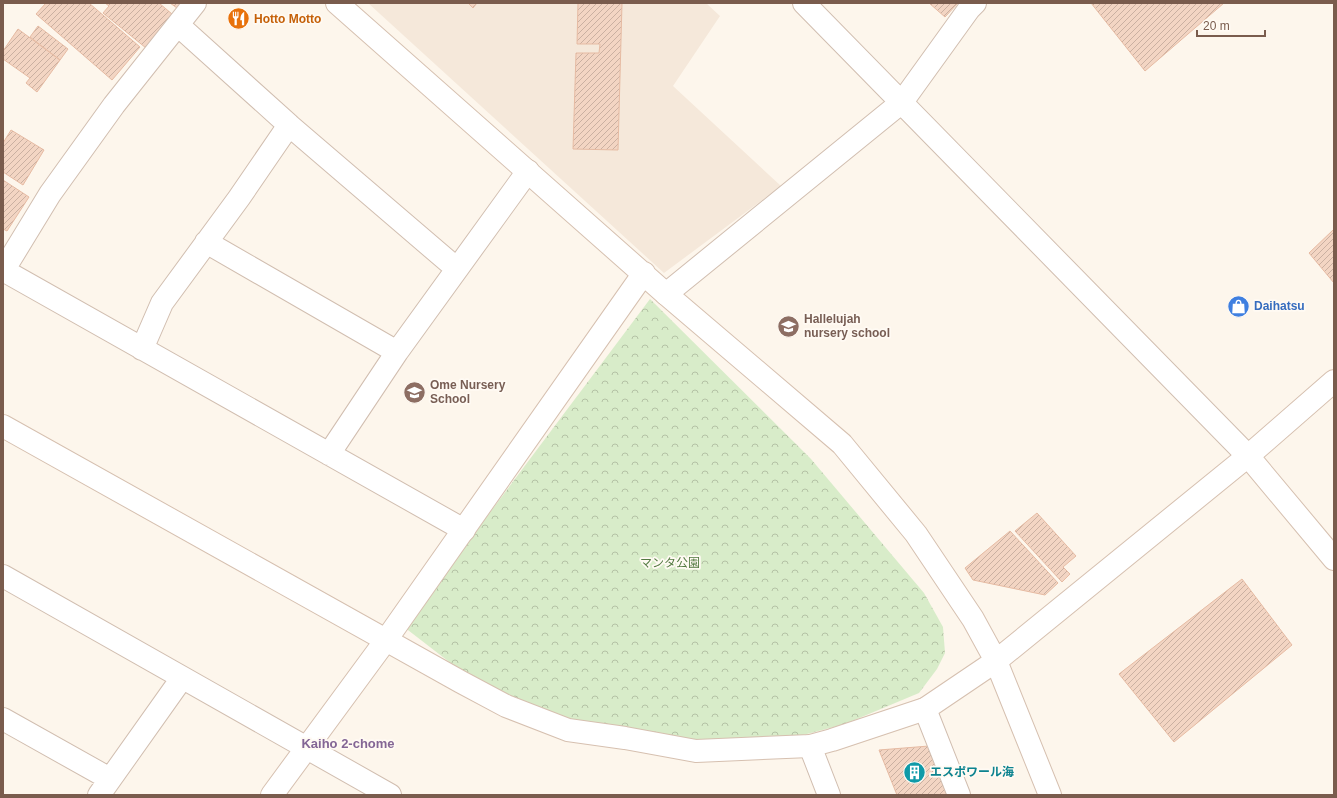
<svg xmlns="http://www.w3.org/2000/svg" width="1337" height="798" font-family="Helvetica,'Noto Sans JP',sans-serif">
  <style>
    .residential { fill: #f5e8da }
    .forest { fill: url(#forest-crowns) }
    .building { fill: url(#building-hatch); stroke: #e6bba3 }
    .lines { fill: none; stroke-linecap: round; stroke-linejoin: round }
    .street-casing { stroke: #d1beb0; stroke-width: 24 }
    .secondary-casing { stroke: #d6c0b0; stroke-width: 24 }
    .street { stroke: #fff; stroke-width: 22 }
    .secondary { stroke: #fff; stroke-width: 22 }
    .labels { text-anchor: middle; stroke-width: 3.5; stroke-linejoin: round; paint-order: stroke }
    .food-label { font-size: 12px; font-weight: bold; fill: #c56008; stroke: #fffaf3; text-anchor: start }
    .shop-label { font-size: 12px; font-weight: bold; fill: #366cbe; stroke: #fffaf3; text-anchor: start }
    .education-label { font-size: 12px; font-weight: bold; fill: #785e54; stroke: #fffaf3; text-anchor: start }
    .park-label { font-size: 12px; fill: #537a41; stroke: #fffaf3 }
    .culture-label { font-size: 12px; font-weight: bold; fill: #0d838f; stroke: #fffaf3; text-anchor: start }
    .neighbourhood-label { font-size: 13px; font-weight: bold; fill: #846695; stroke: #fffaf3 }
  </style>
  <defs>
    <pattern id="forest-crowns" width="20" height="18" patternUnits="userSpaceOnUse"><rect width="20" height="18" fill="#d8ecc9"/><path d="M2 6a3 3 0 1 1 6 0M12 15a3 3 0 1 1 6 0" fill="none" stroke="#b4c2a5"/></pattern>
    <pattern id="building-hatch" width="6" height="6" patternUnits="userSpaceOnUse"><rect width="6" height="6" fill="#f3d5c3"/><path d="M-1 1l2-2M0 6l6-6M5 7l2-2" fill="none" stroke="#cab0a1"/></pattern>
  </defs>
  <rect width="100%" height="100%" fill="#fdf6ec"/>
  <!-- residential -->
  <path class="residential" d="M368 3H706L720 16 673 86 781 186 664 273Z"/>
  <!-- forest -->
  <path class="forest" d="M650 299 811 459 924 593 943 627 945 653 937 669 919 693 845 724 803 735 698 743 568 723 470 678 404 627Z"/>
  <!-- building -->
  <path class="building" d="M46 3H89L140 47 112 80 36 14Z
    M105 3H159L172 14 146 48 103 13 109 6Z
    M170 3H181L177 8Z
    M468 3H477L473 8Z
    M578 3H622L618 150 573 149 576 53H599L600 44H577Z
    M929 3H958L945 17Z
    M1091 3H1224L1145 71Z
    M38 26 68 49 60 60 30 37Z
    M18 29 60 60 37 92 26 83 30 78 3 59V51Z
    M11 130 44 150 23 185 3 172V143Z
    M3 180 29 197 7 231 3 229Z
    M1333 230 1334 231V283L1309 253Z
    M1037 513 1076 556 1063 567 1070 574 1062 582 1015 531Z
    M1010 531 1058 583 1045 595 973 580 965 568Z
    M1242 579 1292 645 1174 742 1119 674Z
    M929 746 951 795H897L879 750Z"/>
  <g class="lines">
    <defs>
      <path id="street" d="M804 3 1248 456
        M178 25 289 125 457 269
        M206 242 397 352
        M3 270 464 530
        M3 271 50 194 114 105 195 3
        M666 294 902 102 969 9 975 3
        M142 349 162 303 239 198 289 125
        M329 454 397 352 528 171
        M3 576 390 795
        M925 709 959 795
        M3 719 110 779
        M810 746 829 795
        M99 795 182 678"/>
      <path id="secondary" d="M337 3 666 294 842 444 916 534 973 619 996 661 1050 795
        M3 426 461 682 506 706 568 730 625 738 696 751 810 746 832 740 925 709 996 661 1248 456 1334 381
        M1248 456 1334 559
        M272 795 386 640 644 273"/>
    </defs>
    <!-- street casing -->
    <use href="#street" class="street-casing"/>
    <!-- secondary casing -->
    <use href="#secondary" class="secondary-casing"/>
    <!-- street -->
    <use href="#street" class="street"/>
    <!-- secondary -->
    <use href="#secondary" class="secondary"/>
  </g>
  <!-- icons -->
  <defs>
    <symbol id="restaurant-disc" viewBox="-11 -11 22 22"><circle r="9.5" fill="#e8710a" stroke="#fffaf3"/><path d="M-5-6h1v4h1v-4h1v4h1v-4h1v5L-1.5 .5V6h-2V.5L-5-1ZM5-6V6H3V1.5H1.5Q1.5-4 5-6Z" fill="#fff"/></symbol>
    <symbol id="shop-disc" viewBox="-11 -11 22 22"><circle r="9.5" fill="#3f7fe0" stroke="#fffaf3"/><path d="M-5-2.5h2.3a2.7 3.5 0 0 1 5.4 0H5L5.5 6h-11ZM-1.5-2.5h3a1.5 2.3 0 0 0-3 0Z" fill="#fff"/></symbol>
    <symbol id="school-disc" viewBox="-11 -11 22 22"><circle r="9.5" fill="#8d6e63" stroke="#fffaf3"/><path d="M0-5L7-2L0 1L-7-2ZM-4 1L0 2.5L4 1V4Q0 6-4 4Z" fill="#fff"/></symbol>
    <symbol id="building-disc" viewBox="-11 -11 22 22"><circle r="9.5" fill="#0f9aa8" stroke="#fffaf3"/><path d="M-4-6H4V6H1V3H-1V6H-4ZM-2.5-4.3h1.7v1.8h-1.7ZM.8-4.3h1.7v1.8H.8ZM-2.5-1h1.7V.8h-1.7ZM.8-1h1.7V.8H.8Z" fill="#fff"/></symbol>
  </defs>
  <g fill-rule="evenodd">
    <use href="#restaurant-disc" x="226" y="6" width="25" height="25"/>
    <use href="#shop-disc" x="1226" y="294" width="25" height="25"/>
    <use href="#school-disc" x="776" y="314" width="25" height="25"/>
    <use href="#school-disc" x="402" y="380" width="25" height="25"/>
    <use href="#building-disc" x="902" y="760" width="25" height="25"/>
  </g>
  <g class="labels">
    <!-- food labels -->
    <g class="food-label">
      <text x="254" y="23">Hotto Motto</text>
    </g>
    <!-- shop labels -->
    <g class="shop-label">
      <text x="1254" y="310">Daihatsu</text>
    </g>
    <!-- education labels -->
    <g class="education-label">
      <text x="804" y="323">Hallelujah<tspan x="804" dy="14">nursery school</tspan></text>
      <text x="430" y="389">Ome Nursery<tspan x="430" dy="14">School</tspan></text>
    </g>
    <!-- park labels -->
    <g class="park-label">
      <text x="670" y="567">マンタ公園</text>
    </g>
    <!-- culture labels -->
    <g class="culture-label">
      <text x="930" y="776">エスポワール海</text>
    </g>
    <!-- neighbourhood labels -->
    <g class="neighbourhood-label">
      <text x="348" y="748">Kaiho 2-chome</text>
    </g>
  </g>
  <!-- border -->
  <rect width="1337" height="798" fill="none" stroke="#7a5c4d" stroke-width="8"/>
  <!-- scale -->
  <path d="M1197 30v6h68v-6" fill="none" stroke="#7a5c4d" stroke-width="2"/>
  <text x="1203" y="30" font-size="12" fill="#7a5c4d" stroke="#fffaf3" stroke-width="3" paint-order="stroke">20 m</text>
</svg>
